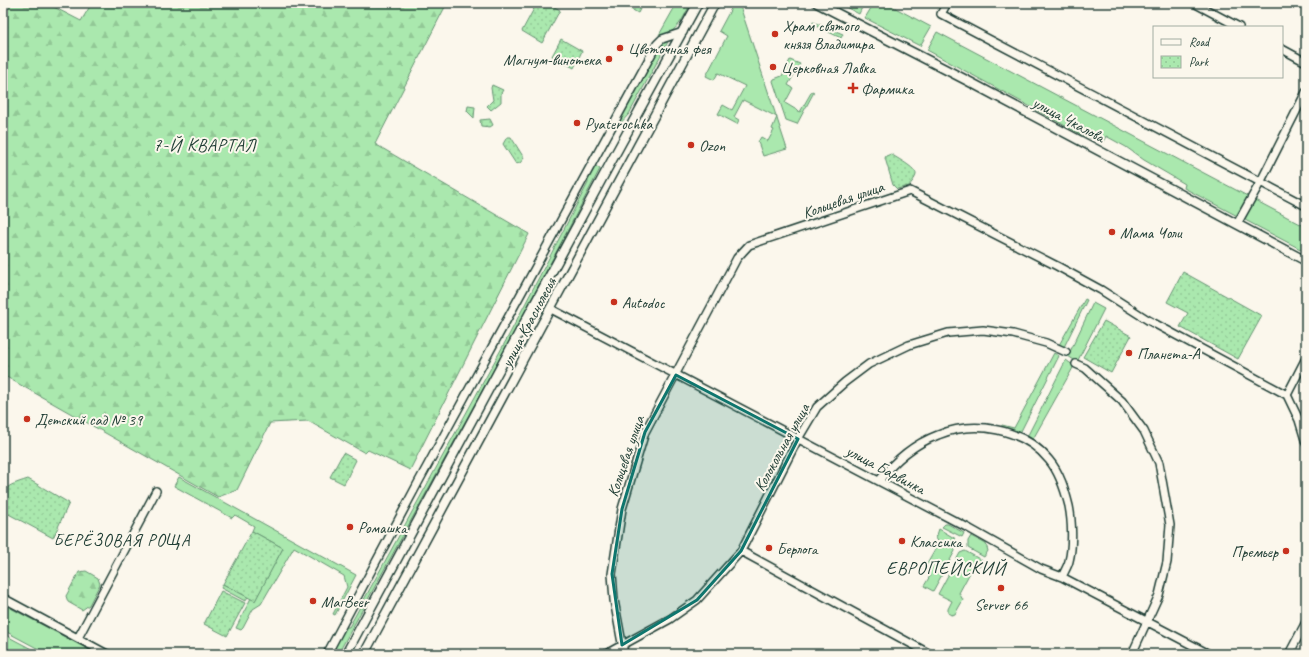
<svg xmlns="http://www.w3.org/2000/svg" width="1309" height="657" font-family="Caveat,sans-serif">
  <style>
    .green { fill: #aae8ae; stroke: #649271 }
    .forest { fill: url(#forest-firs); stroke: #649271 }
    .park { fill: url(#park-dots); stroke: #649271 }
    .lines { fill: none; stroke-linecap: round; stroke-linejoin: round }
    .minor-casing { stroke: #1f3d34; stroke-width: 10 }
    .tertiary-casing { stroke: #1f3d34; stroke-width: 11 }
    .minor { stroke: #fbf7ec; stroke-width: 7 }
    .tertiary { stroke: #fbf7ec; stroke-width: 8 }
    .marked { fill: #0f766e; fill-opacity: 0.2; stroke: #0f766e; stroke-width: 3; stroke-linejoin: round }
    .poi-dot { fill: #c8321e; stroke: #fbf7ec; stroke-width: 1.5 }
    .labels { text-anchor: middle; stroke-width: 4; stroke-linejoin: round; paint-order: stroke }
    .poi-label { font-size: 16px; fill: #1f3d34; stroke: #fbf7ec; text-anchor: start }
    .street-label { font-size: 16px; fill: #1f3d34; stroke: #fbf7ec }
    .neighbourhood-label { font-size: 17px; letter-spacing: 1px; fill: #1f3d34; stroke: #fbf7ec }
    .quarter-label { font-size: 18px; letter-spacing: 1px; fill: #1f3d34; stroke: #fbf7ec }
  </style>
  <defs>
    <pattern id="forest-firs" width="22" height="20" patternUnits="userSpaceOnUse"><rect width="22" height="20" fill="#aae8ae"/><path d="M5 1l3.5 6h-7zM16 11l3.5 6h-7z" fill="#92c896"/></pattern>
    <pattern id="park-dots" width="8" height="8" patternUnits="userSpaceOnUse"><rect width="8" height="8" fill="#aae8ae"/><path d="M2 2h.1M6 6h.1" fill="none" stroke="#92c896" stroke-width="1.8" stroke-linecap="round"/></pattern>
  </defs>
  <rect width="100%" height="100%" fill="#fbf7ec"/>
  <filter id="ink" filterUnits="userSpaceOnUse"><feTurbulence type="fractalNoise" baseFrequency=".025" numOctaves="2"/><feDisplacementMap in="SourceGraphic" scale="8" xChannelSelector="R" yChannelSelector="G"/><feConvolveMatrix kernelMatrix="1 2 1 2 8 2 1 2 1" color-interpolation-filters="sRGB"/></filter>
  <g filter="url(#ink)">
    <!-- green -->
    <path class="green" d="M677 3H691C684 16 677 35 659 35Z
      M734 3H739L787 149 763 156 758 142 761 137 768 141 774 130 772 129 777 117 743 100 734 117 739 120 737 124 718 114 723 105 732 110 745 86 718 73 714 80 706 76 727 36 719 31Z
      M838 3H864L859 14Z
      M874 3H886L931 27 920 46 865 18Z
      M813 22 843 34 841 38 812 24Z
      M937 32 1306 227V252L1184 188 1185 184 1144 160 1126 147 1106 136 1103 142 1080 134 927 50Z
      M669 40 629 114 617 127 615 125 657 47 662 42Z
      M790 60 800 64 788 85 793 88 785 103 800 112 812 91 814 92 797 124 786 120 773 81 774 79 782 76Z
      M594 165 600 169 512 336 338 654H330L345 627H349L509 335 588 183 587 177Z
      M1085 299 1087 300 1064 347 1059 345Z
      M1093 303 1104 309 1077 362 1068 356Z
      M1054 353 1059 356 1019 435 1001 428 1002 425 1014 428Z
      M1066 360 1074 366 1033 439 1027 437Z
      M179 477 356 575 335 615 333 614 347 587 344 576 294 547 261 604 253 609 243 628 241 630 236 628 251 598 255 600 283 548 252 531 254 526 235 515 232 518 174 486Z
      M945 524H948L964 533 962 537 942 527Z
      M939 529 956 539 953 543 955 551 933 591 924 586 930 576 923 571 939 543 936 538Z
      M971 536 986 544 988 551 984 557 968 548V541Z
      M965 551 983 561 981 565 973 567 959 593 963 600 955 614 951 615 948 613V609L952 601 938 594 960 553Z
      M223 584 248 597 245 601 221 588Z
      M3 604 97 654H48L3 630Z"/>
    <!-- forest -->
    <path class="forest" d="M3 3H46L81 21 92 3H447L375 144 529 234 410 470 368 450 365 453 308 421 270 423 237 490 218 497 3 375Z
      M86 571 98 578 100 584 89 605 82 610 68 602 66 596 79 572Z
      M3 634 41 654H3Z"/>
    <!-- park -->
    <path class="park" d="M537 3H547L560 10 542 43 522 31Z
      M620 3H643L638 13Z
      M561 39 582 51 574 68 552 56Z
      M492 85 503 90 501 93V102L491 110 487 106 493 100 491 88Z
      M468 106 475 107 474 118 467 111Z
      M490 119 493 125 490 127 481 126 480 120Z
      M507 137H511L524 158 520 163 516 164 503 144Z
      M891 154C896 158 917 168 916 175 915 179 911 183 909 186L897 189 893 185 885 158 886 156Z
      M1183 272 1262 316 1238 359 1180 327 1188 313 1167 302Z
      M1104 321 1131 336 1111 373 1083 357Z
      M343 453 356 460 344 484 330 477Z
      M28 479 69 503 53 538 3 511C3 486 4 487 28 479Z
      M252 531 283 548 255 601 223 584Z
      M221 591 245 603 227 636 204 624Z"/>
    <g class="lines">
      <defs>
        <path id="minor" d="M947 3 941 14 1306 206
          M1194 3 1239 27
          M1282 49 1306 62
          M1237 224 1261 181 1306 92
          M551 309 970 529 1041 569 1062 577 1209 654
          M1076 364 1085 368 1122 401 1144 431 1159 463 1170 525 1167 562 1159 595 1132 654
          M1287 395 1306 358
          M879 481C894 461 914 444 938 435 974 420 1023 428 1049 460 1060 473 1065 490 1069 506 1072 521 1073 546 1069 561 1068 566 1064 572 1062 577
          M741 551 930 654
          M3 598 107 654
          M78 638 156 491
          M327 654 419 481 657 44 662 39 683 32
          M606 654 670 619 697 600 741 551 798 439 817 407 845 382 869 364 909 345 948 333 983 330 1013 334 1046 343 1066 352
          M624 654 614 600 612 574 622 509 645 432 737 258 749 245 910 191 1057 266 1101 290 1148 320 1287 395 1299 420 1306 443
          M1289 654 1306 622"/>
        <path id="tertiary" d="M817 3 968 81 1306 261
          M346 654 611 162 698 3
          M364 654 715 3"/>
      </defs>
      <!-- minor casing -->
      <use href="#minor" class="minor-casing"/>
      <!-- tertiary casing -->
      <use href="#tertiary" class="tertiary-casing"/>
      <!-- minor -->
      <use href="#minor" class="minor"/>
      <!-- tertiary -->
      <use href="#tertiary" class="tertiary"/>
    </g>
  </g>
  <!-- marked area -->
  <path class="marked" d="M676 375 798 439 741 551 697 600 622 645 612 574 622 509 645 432Z"/>
  <!-- markers -->
  <g class="poi-dot">
    <circle cx="775" cy="34" r="4"/>
    <circle cx="620" cy="48" r="4"/>
    <circle cx="609" cy="59" r="4"/>
    <circle cx="773" cy="67" r="4"/>
    <path d="M851 82h4v4h4v4h-4v4h-4v-4h-4v-4h4z"/>
    <circle cx="577" cy="123" r="4"/>
    <circle cx="691" cy="145" r="4"/>
    <circle cx="1112" cy="232" r="4"/>
    <circle cx="614" cy="302" r="4"/>
    <circle cx="1129" cy="353" r="4"/>
    <circle cx="27" cy="419" r="4"/>
    <circle cx="350" cy="527" r="4"/>
    <circle cx="902" cy="541" r="4"/>
    <circle cx="769" cy="548" r="4"/>
    <circle cx="1286" cy="551" r="4"/>
    <circle cx="1001" cy="588" r="4"/>
    <circle cx="313" cy="601" r="4"/>
  </g>
  <g class="labels">
    <!-- poi labels -->
    <g class="poi-label">
      <text x="783" y="31">Храм святого<tspan x="783" dy="18">князя Владимира</tspan></text>
      <text x="628" y="54">Цветочная фея</text>
      <text x="601" y="65" text-anchor="end">Магнум-винотека</text>
      <text x="781" y="73">Церковная Лавка</text>
      <text x="861" y="94">Фармика</text>
      <text x="585" y="129">Pyaterochka</text>
      <text x="699" y="151">Ozon</text>
      <text x="1120" y="238">Мама Чоли</text>
      <text x="622" y="308">Autodoc</text>
      <text x="1137" y="359">Планета-А</text>
      <text x="35" y="425">Детский сад № 39</text>
      <text x="358" y="533">Ромашка</text>
      <text x="910" y="547">Классика</text>
      <text x="777" y="554">Берлога</text>
      <text x="1278" y="557" text-anchor="end">Премьер</text>
      <text x="321" y="607">МагBeer</text>
      <text x="1001" y="610" text-anchor="middle">Server 66</text>
    </g>
    <!-- street labels -->
    <g class="street-label">
      <text transform="translate(1069 119) rotate(28)" y="6">улица Чкалова</text>
      <text transform="translate(843 199) rotate(-19)" y="6">Кольцевая улица</text>
      <text transform="translate(528 322) rotate(-62)" y="6">улица Краснолесья</text>
      <text transform="translate(781 447) rotate(-61)" y="6">Колокольная улица</text>
      <text transform="translate(625 456) rotate(-71)" y="6">Кольцевая улица</text>
      <text transform="translate(886 469) rotate(28)" y="6">улица Барвинка</text>
    </g>
    <!-- neighbourhood labels -->
    <g class="neighbourhood-label">
      <text x="122" y="546">БЕРЁЗОВАЯ РОЩА</text>
    </g>
    <!-- quarter labels -->
    <g class="quarter-label">
      <text x="205" y="151">7-Й КВАРТАЛ</text>
      <text x="946" y="574">ЕВРОПЕЙСКИЙ</text>
    </g>
  </g>
  <!-- margin -->
  <rect width="1309" height="657" fill="none" stroke="#fbf7ec" stroke-width="16"/>
  <rect x="8" y="8" width="1293" height="641" fill="none" stroke="#1f3d34" stroke-width="1.5" filter="url(#ink)"/>
  <!-- legend -->
  <rect x="1153" y="26" width="130" height="52" fill="#fbf7ec" stroke="#a3ada2"/>
  <rect x="1161" y="39" width="20" height="6" fill="#fbf7ec" stroke="#a3ada2"/>
  <text x="1189" y="46" font-size="12" fill="#1f3d34">Road</text>
  <rect x="1161" y="56" width="20" height="12" fill="url(#park-dots)" stroke="#a3ada2"/>
  <text x="1189" y="66" font-size="12" fill="#1f3d34">Park</text>
</svg>
